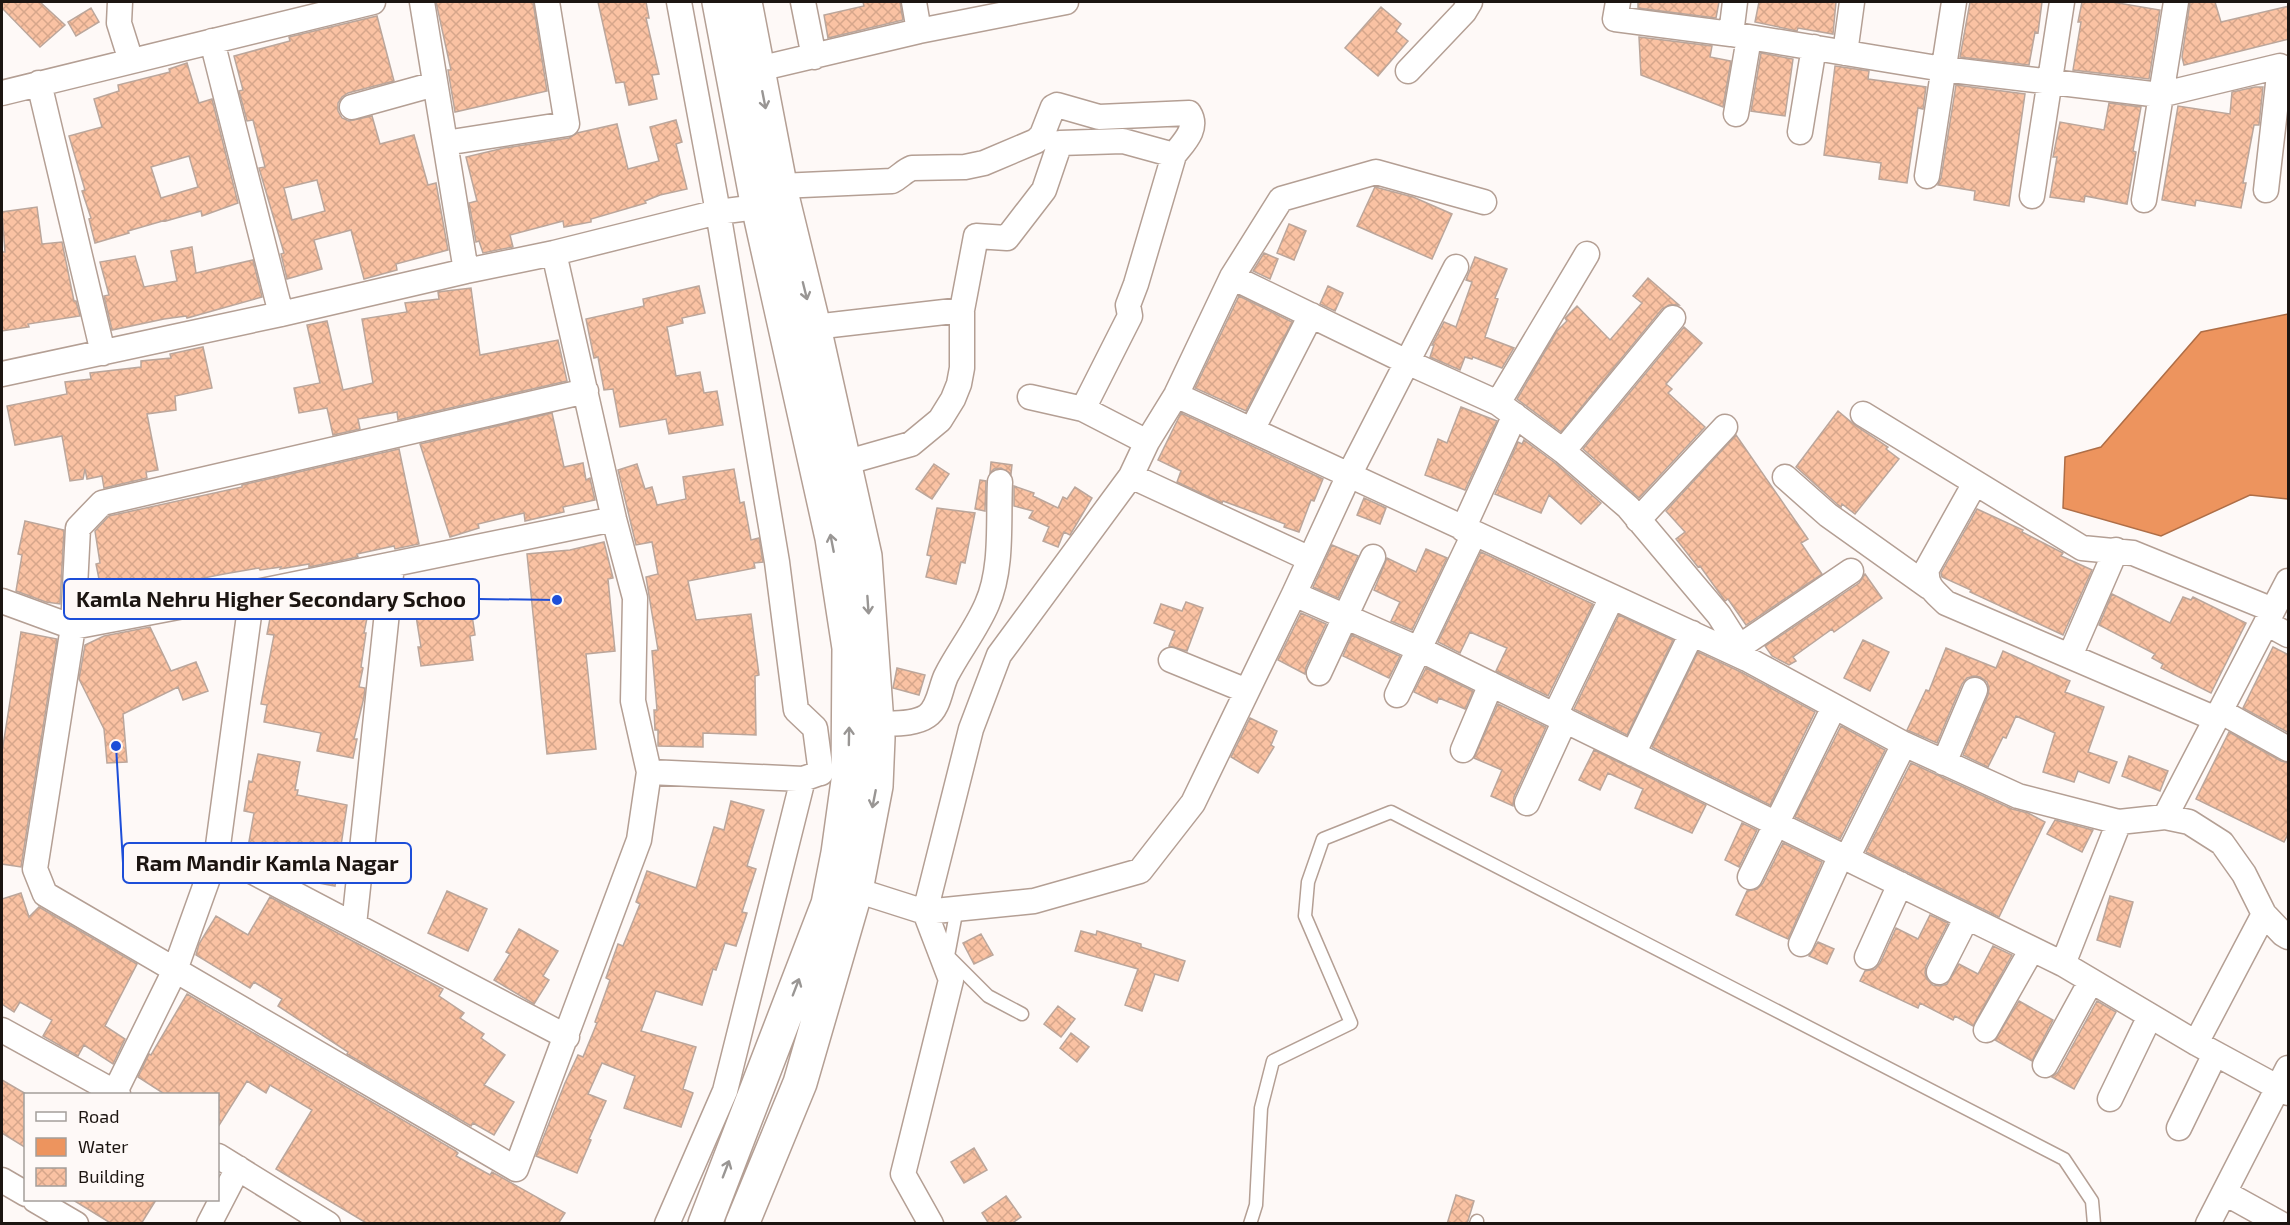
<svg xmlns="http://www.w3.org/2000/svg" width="2290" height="1225" font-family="'Exo 2',sans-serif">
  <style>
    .water { fill: #ed945e; stroke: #ae6e47; stroke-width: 1.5 }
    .building { fill: url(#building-cross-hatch); stroke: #bba69b; stroke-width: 1.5; fill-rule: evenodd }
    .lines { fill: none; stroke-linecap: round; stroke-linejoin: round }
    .lane-casing { stroke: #b49f94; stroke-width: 15 }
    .street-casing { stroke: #b49f94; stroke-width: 27 }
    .secondary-casing { stroke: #b49f94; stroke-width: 36 }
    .lane { stroke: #fff; stroke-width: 12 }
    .street { stroke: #fff; stroke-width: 24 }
    .secondary { stroke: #fff; stroke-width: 33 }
    .oneway { stroke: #999694 }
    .leader { fill: none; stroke: #1d4ed8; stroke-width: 2 }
    .callout-dot { fill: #1d4ed8; stroke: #fef9f7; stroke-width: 2 }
    .callout { fill: #fef9f7; stroke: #1d4ed8; stroke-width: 2 }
    .callout-label { font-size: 22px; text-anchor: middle; font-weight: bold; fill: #1c1511 }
  </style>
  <defs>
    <pattern id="building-cross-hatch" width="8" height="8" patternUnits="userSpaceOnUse" patternTransform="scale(1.5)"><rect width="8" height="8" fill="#fac2a3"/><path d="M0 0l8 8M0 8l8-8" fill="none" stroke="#d6a68b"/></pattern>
  </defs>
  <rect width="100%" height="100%" fill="#fef9f7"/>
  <!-- water -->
  <path class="water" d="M2288 314V499L2250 495 2161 536 2063 508 2065 457 2101 447 2201 332Z"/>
  <!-- building -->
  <path class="building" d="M2 2H40L65 25 40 47 2 8Z
    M436 2H533L547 91 455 112 448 70H451Z
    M598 2H646L649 18H646L659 74 652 75 657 99 629 105 624 82 616 83Z
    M863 2H900L903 20 828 38 824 15 864 6Z
    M1638 2H1719L1716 18 1638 8Z
    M1759 2H1836L1833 34 1798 28 1797 31 1755 22Z
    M1970 2H2042L2038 33 2035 32 2029 65 1960 57Z
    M2082 2H2112L2160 10 2149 79 2073 70 2081 22H2078Z
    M2190 2H2215L2221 22 2289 6V39L2184 65 2182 57Z
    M1381 7 1401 24 1396 31 1408 41 1378 76 1345 48Z
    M91 8 99 22 76 36 68 22Z
    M377 16 394 81 348 93 342 97 338 103V111L342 118 349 121 372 116 380 144 414 135 428 185 436 183 448 250 396 264 397 270 364 279 351 230 314 240 322 269 287 279 281 254 284 253 259 168 265 167 253 120 247 121 239 91 243 90 234 56 290 41 289 37ZM317 180 325 211 292 220 284 188Z
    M1639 37 1712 46 1710 57 1731 61 1723 107 1641 75Z
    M1761 53 1793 59 1785 116 1751 111Z
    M187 63 199 103 212 99 238 203 202 216 201 211 166 221V220L128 231 129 233 95 243 89 219 91 218 82 191 85 190 69 136 102 127 94 99 119 91 118 85 170 72 169 69ZM189 156 198 187 161 198 151 167Z
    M1835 66 1869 71 1868 79 1926 87 1923 109 1918 108 1907 183 1879 179 1881 163 1824 155Z
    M1956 85 2025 94 2009 206 1974 200 1975 191 1938 185 1941 178Z
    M2255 87H2263L2259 125H2254L2243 183H2246L2241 208 2196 200 2195 206 2162 200 2178 106 2230 114 2232 92Z
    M2109 103 2141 107 2133 151 2136 152 2127 204 2085 196 2084 202 2050 197 2057 157H2053L2060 122 2104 130Z
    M676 120 682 142 676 144 687 189 660 195 645 201 646 203 591 219V222L564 227 563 221 510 235 513 247 483 253 479 241 476 242 469 203 477 201 466 157 504 148 569 138 577 133 617 124 628 169 659 161 650 127Z
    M1375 187 1413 197 1452 214 1432 259 1357 226Z
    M37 207 42 244 62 242 74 301H76L80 316 28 324 29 327 2 331V252H5L2 212Z
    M1289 224 1306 231 1294 260 1277 253Z
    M192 247 196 273 253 260 262 297 187 318 186 316 164 319 112 330 104 296 109 295 100 262 135 256 144 287 177 281 171 251Z
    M1264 253 1278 259 1270 279 1253 271Z
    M1475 257 1507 269 1495 298 1498 299 1485 337 1514 348 1502 368 1473 357 1472 359 1465 357 1460 370 1430 357 1434 345H1432L1444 322 1456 327 1472 282 1466 280Z
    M1648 278 1679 305H1669L1662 309 1561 432 1517 399 1557 331 1567 321 1565 318 1577 306 1610 340 1642 303 1633 296Z
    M699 286 705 313 682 318 683 323 667 327 676 376 700 372 704 393 717 391 723 425 669 434 666 419 620 427 613 389 604 390 598 357 594 358 586 319 644 306 643 299Z
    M1328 286 1343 293 1335 311 1320 304Z
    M471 288 480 355 558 340 567 381 398 420 397 412 358 419 360 429 333 435 327 408 299 413 294 388 320 383 307 325 327 321 343 390 373 383 362 319 407 312 405 303 439 299 438 292Z
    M1239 296 1292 322 1246 411 1195 388Z
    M1684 327 1702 343 1666 384 1672 389 1668 393 1705 427 1639 498 1583 449Z
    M203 347 212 388 175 396 176 410 147 414 158 470 146 472 147 478 104 488 102 476 87 479 85 469 83 479 70 481 62 436 15 445 7 406 67 394 65 382 91 379 90 373 141 367V361L171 358 170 354Z
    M1461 407 1497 421 1465 490 1425 475 1438 439 1447 443Z
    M1838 411 1856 426 1888 447 1886 449 1899 459 1855 514 1842 504 1841 507 1837 504 1796 467Z
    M552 413 564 467 583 463 586 480 590 478 595 500 563 507 564 512 525 521 524 513 478 524 479 528 450 537 420 444Z
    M1181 413 1323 479 1314 501 1311 500 1299 532 1284 527 1285 524 1223 501 1222 503 1177 482 1181 471 1158 460Z
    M1736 435 1808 539 1801 543 1822 574 1746 625 1728 599 1725 601 1700 566 1698 567 1676 539 1685 532 1666 511Z
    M1524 440 1554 462 1601 503 1581 524 1549 495 1541 513 1495 494 1518 442 1522 444Z
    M399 449 419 544 395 549 394 546 357 554 358 557 309 567V564L280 569 281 567 260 570 259 568 224 574 193 580 194 586 104 604 96 564 100 563 95 531 109 516 242 487V485Z
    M991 462 1012 465 1011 474 1001 468 994 469 990 473Z
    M637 464 645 489 652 487 657 505 686 499 683 477 734 469 740 503 744 502 751 540 759 538 763 562 754 563 755 568 688 581 696 620 751 614 759 675 755 676 756 735 703 733V747L658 746V730H655L654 710H657L652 651 658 650 646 577 658 574 652 542 636 545 618 470Z
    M934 464 949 474 932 499 916 489Z
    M980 480 986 481 985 511 975 509Z
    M1014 486 1034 493 1033 496 1058 508 1063 497 1067 499 1075 487 1092 498 1070 535 1064 532 1058 547 1043 541 1049 527 1029 518 1033 511 1014 506Z
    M1364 498 1386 508 1380 524 1357 515Z
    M937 508 975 513 965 563 961 562 956 584 926 577 931 556 927 555Z
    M1977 509 2023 530 2022 532 2063 553 2061 556 2092 570 2063 635 1970 592 1971 590 1942 577 1941 573Z
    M25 521 64 530 60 604 46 602 16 591 22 555 18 554Z
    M604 542 613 578 608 579 615 651 586 654 596 749 547 754 527 554 570 550Z
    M1332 545 1358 556 1338 598 1313 587Z
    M1426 549 1447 558 1412 630 1391 621 1400 602 1374 590 1387 558 1416 572Z
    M1481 552 1593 604 1548 696 1496 671 1507 648 1470 632 1460 653 1438 642Z
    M1865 574 1882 598 1834 632 1832 629 1793 657 1796 661 1789 665 1772 656 1765 646 1859 583Z
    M347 588 372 593 364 633H366L361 667 363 668 359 687 365 688 364 697 354 739H357L353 758 317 751 321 733 264 722 267 705 261 704 274 635 267 634 273 603 283 601 324 609 327 592Z
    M2112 594 2170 623 2183 597 2191 600 2193 597 2246 623 2211 693 2161 668 2163 664 2152 658 2155 654 2099 625Z
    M470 602 475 635 470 636 473 660 421 666 418 647H421L415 610Z
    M1186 602 1203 608 1187 651 1169 646 1175 631 1154 623 1161 604 1182 611Z
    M1301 613 1326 624 1306 667 1305 674 1278 660Z
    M1619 615 1673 640 1627 735 1574 709Z
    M150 627 171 671 196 662 208 691 183 700 178 687 123 714 127 762 107 763 104 729 79 679 85 645 104 636Z
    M21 632 57 639 21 867 2 864V752Z
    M1352 635 1400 656 1389 678 1343 656Z
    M1863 640 1889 652 1870 691 1844 678Z
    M2273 647 2289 655V733L2243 708Z
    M1946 648 1996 668 2003 651 2070 681 2065 692 2104 707 2088 752 2117 762 2109 783 2078 771 2074 782 2043 772 2055 733 2016 716 2006 738 2003 737 1988 767 1963 755 1988 695 1989 688 1987 682 1980 677 1974 676 1967 678 1962 684 1937 743 1907 730 1926 690 1929 691Z
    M1698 652 1741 672 1815 712 1770 805 1652 747Z
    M897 668 925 675 919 695 893 688Z
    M1426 668 1473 691 1465 709 1439 698 1437 703 1414 692Z
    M1498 704 1546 727 1514 797 1513 806 1491 796 1502 770 1474 758Z
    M1250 718 1277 731 1271 745 1274 747 1258 773 1231 757Z
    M1841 726 1885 750 1840 839 1795 817Z
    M2229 732 2281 761 2289 763V832L2284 842 2196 799Z
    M1594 750 1706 805 1692 833 1635 808 1643 789 1608 773 1600 790 1579 780Z
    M258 754 300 762 295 790H298L297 795 347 805 335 886 297 879 300 864 247 853 254 813 244 811 249 781 252 782Z
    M2129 756 2168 771 2160 791 2122 776Z
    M1911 763 2012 809 2028 813 2045 822 1999 917 1866 852Z
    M731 801 764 810 747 866 756 869 742 912 747 913 736 946 725 943 716 970 713 969 702 1005 656 991 641 1031 696 1047 683 1089 693 1093 681 1127 624 1108 635 1076 602 1063 588 1094 606 1101 589 1139 591 1140 577 1173 536 1156 565 1083 578 1055 583 1057 597 1023 595 1022 610 980 606 978 618 944 623 946 640 904 636 902 647 871 696 888 714 827 724 830Z
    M2055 820 2093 830 2082 852 2047 834Z
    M1742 823 1757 830 1739 867 1725 860Z
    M1783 843 1822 862 1788 939 1736 915 1747 891 1757 889 1763 883Z
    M447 891 487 909 468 951 428 933Z
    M21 893 29 917 39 907 137 964 105 1026 125 1039 113 1064 84 1045 78 1056 43 1036 52 1020 20 1002 14 1012 2 1004V899Z
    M2110 896 2133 902 2120 947 2097 940Z
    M270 897 443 989 439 996 464 1013 460 1018 484 1034 481 1038 505 1055 484 1085 514 1102 494 1135 473 1123 471 1126 347 1054 348 1052 278 1006 282 999 254 982 250 988 196 955 199 944 216 916 248 935Z
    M1930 915 1948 923 1926 966 1925 973 1927 979 1933 985 1940 986 1947 984 1959 964 1978 974 1993 946 2012 955 1973 1026 1955 1016 1953 1020 1920 1003 1918 1008 1860 981 1865 971 1875 969 1880 963 1896 928 1918 939Z
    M519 929 558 951 543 976 549 980 534 1004 494 980 510 954 506 952Z
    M1081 931 1096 935 1097 931 1141 944V947L1185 961 1178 981 1155 974 1142 1011 1125 1005 1138 969 1075 951Z
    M981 934 993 955 974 964 963 943Z
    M1818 942 1834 949 1827 964 1809 956Z
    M187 994 456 1151 458 1153 456 1156 490 1175 492 1172 565 1213 558 1224H368L276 1169 312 1110 270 1085 266 1093 247 1081 218 1127V1095H166L138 1077 149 1054 151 1055Z
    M2019 1001 2053 1020 2032 1061 1995 1040Z
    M2097 1001 2116 1012 2074 1089 2052 1077 2058 1072Z
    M1058 1006 1075 1019 1061 1037 1044 1024Z
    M1071 1033 1089 1047 1077 1062 1060 1048Z
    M2 1080 26 1094V1148L2 1133Z
    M974 1148 987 1170 964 1183 951 1162Z
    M1456 1195 1474 1201 1467 1224H1447Z
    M1006 1196 1021 1217 1011 1224H989L982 1213Z
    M73 1200H156L141 1224H112Z"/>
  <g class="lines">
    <defs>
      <path id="lane" d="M957 908 948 956 988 996 1022 1014
        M1250 1224 1256 1205 1261 1108 1273 1061 1351 1023 1305 916 1308 882 1323 839 1391 812 2064 1159 2092 1201 2094 1224
        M1476 1224 1477 1221"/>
      <path id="street" d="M120 2 119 23 131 61
        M422 2 466 271
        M679 2 718 212 777 562 796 710 815 728 821 773
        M803 2 814 57
        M914 2 919 31
        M1618 2 1615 19 1731 34 1943 69 2160 95 2280 66 2266 190
        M1731 34 1735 2
        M212 41 281 314
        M1845 53 1852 2
        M758 69 919 31 1066 2
        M1408 71 1464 12 1470 2
        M39 83 103 353
        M2 93 373 2
        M352 107 435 84
        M1736 114 1749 38
        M1800 132 1814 47
        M445 143 567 124 547 2
        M1927 176 1954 2
        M780 186 892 181C900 177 904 171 912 168L965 167 984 163 1036 141 1042 135 1053 107 1057 105 1099 117 1189 113C1199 129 1183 143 1174 155
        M2032 196 2062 2
        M2144 200 2176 2
        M554 253 614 519 635 598 633 701 649 772 639 840 516 1169 45 894 35 869 73 627 78 528 102 503 586 391
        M1232 277 1407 362 1498 403 1563 451 1628 507 1719 615 1747 659
        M814 327 962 310
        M2 374 281 314 466 271 554 253 718 212 772 205
        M1176 395 1747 659 1904 744 2018 796 2119 822 2165 817 2189 822 2222 843 2244 874 2264 914 2283 934 2288 937
        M1030 397 1083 409 1147 442
        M1498 403 1587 254
        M1863 414 2082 548 2133 553 2273 610
        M1252 430 1311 315
        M1563 451 1673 318
        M844 463 911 444 940 420 953 399 959 384 962 368V310L976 236 1007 238 1044 190 1060 143 1123 141 1174 155 1136 284 1128 305 1130 316 1083 409
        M1131 476 1310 559
        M1785 477 1828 515 1929 587
        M1975 483 1927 569C1925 586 1935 592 1946 603L2216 719
        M1638 520 1725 427
        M1463 529 1515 415
        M1294 594 1419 649 2063 964 2196 1043 2288 1093
        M2 601 73 627 252 593 614 519
        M2266 623 2288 635
        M1739 647 1851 571
        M2070 656 2116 550
        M1171 660 1247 691
        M1319 673 1373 557
        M1397 695 1474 534
        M2220 711 2288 749
        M1555 715 1612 597
        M877 724C892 723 914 725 927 716 939 708 940 689 946 676 958 652 976 630 987 604 1003 568 998 521 1000 482
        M1463 750 1491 684
        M1633 754 1692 633
        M1944 763 1975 690
        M649 772 803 779 817 774
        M1527 803 1565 720
        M2165 817 2288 581
        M217 853 567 1037
        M1847 858 1904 744
        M1750 877 1834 707
        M856 890 925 912 1034 901 1140 871 1193 803 1294 594 1349 475 1456 267
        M354 925 392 565
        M1801 944 1841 855
        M1867 957 1900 884
        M2063 964 2119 822
        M1939 972 1967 917
        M2 1030 118 1094
        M1986 1030 2032 949
        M2196 1043 2264 914
        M2045 1065 2091 981
        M115 1092 175 970 217 853 252 593
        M2110 1099 2150 1016
        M2179 1128 2215 1054
        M218 1156 328 1224
        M2 1180 26 1194
        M2225 1193 2281 1224
        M35 1200 76 1224
        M209 1224 238 1168
        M667 1224 725 1091 803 779
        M931 1224 903 1174 951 980 925 912 971 729 999 655 1131 476 1147 442 1176 395 1232 277 1281 199 1376 172 1484 202
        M2208 1224 2288 1068"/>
      <path id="secondary" d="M705 1224 828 904 838 853 848 781 849 648 832 538 755 192 719 2
        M742 1224 800 1083 856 890 876 786 878 738 865 556 814 327 783 200 745 2"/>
    </defs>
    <!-- lane casing -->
    <use href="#lane" class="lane-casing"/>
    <!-- street casing -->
    <use href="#street" class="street-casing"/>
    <!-- secondary casing -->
    <use href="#secondary" class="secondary-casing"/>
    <!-- lane -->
    <use href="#lane" class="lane"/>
    <!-- street -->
    <use href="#street" class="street"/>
    <!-- secondary -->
    <use href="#secondary" class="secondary"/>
  </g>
  <!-- one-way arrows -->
  <defs><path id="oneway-shaft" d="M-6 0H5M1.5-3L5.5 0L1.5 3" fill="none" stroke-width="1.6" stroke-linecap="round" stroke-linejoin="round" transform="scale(1.5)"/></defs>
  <g class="oneway">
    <use href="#oneway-shaft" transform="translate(764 100) rotate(79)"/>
    <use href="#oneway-shaft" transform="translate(805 291) rotate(76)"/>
    <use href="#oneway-shaft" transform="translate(832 543) rotate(-101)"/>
    <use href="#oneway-shaft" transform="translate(868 605) rotate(86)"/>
    <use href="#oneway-shaft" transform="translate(849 736) rotate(-89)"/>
    <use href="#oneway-shaft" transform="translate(874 799) rotate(101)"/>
    <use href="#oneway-shaft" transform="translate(796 987) rotate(-69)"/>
    <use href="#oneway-shaft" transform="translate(726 1169) rotate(-69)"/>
  </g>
  <!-- callouts -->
  <path class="leader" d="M557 600L479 599M116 746L123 863"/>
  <g class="callout-dot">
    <circle cx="557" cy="600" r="6"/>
    <circle cx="116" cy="746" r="6"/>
  </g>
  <g class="callout">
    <rect x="64" y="579" width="415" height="40" rx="6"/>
    <rect x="123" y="843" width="288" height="40" rx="6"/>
  </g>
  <g class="callout-label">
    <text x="271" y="607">Kamla Nehru Higher Secondary Schoo</text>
    <text x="267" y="871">Ram Mandir Kamla Nagar</text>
  </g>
  <!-- border -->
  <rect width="2290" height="1225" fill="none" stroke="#1c1511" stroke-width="6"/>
  <!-- legend -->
  <rect x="24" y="1093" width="195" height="108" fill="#fef9f7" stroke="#a49e9b" stroke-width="1.5"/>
  <rect x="36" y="1112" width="30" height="9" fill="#ffffff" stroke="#a49e9b" stroke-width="1.5"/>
  <text x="78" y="1123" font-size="18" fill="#1c1511">Road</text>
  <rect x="36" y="1138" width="30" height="18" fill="#ed945e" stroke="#a49e9b" stroke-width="1.5"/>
  <text x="78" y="1153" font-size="18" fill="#1c1511">Water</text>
  <rect x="36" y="1168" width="30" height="18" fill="url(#building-cross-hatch)" stroke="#a49e9b" stroke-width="1.5"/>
  <text x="78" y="1183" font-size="18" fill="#1c1511">Building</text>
</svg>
